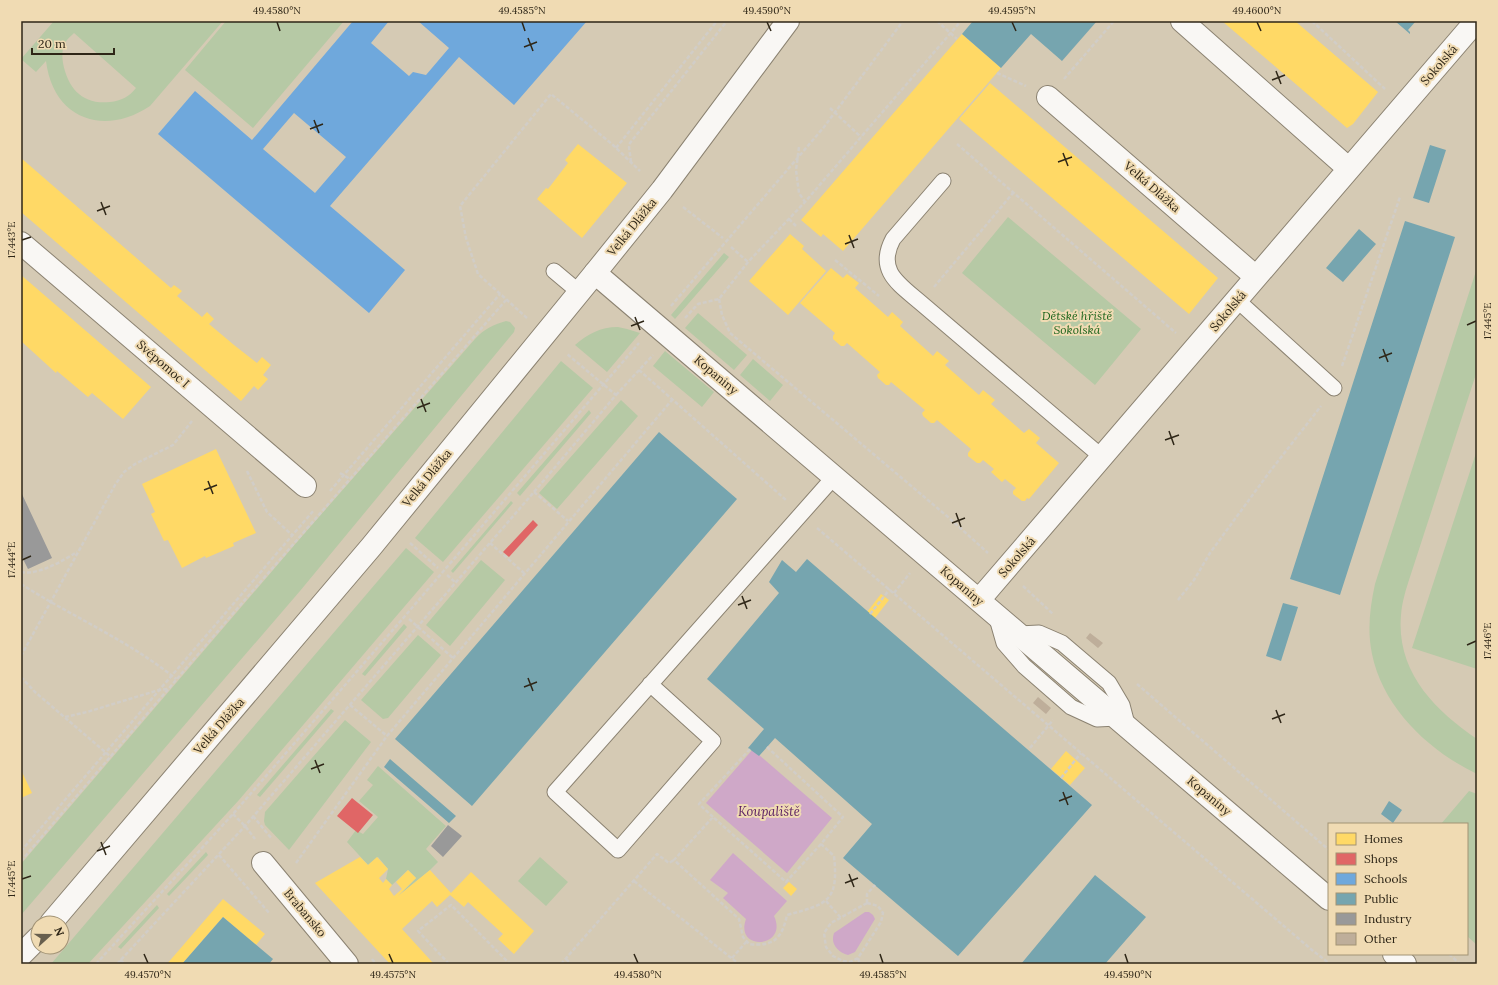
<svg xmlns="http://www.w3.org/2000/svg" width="1498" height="985" font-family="Lora,serif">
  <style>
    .green { fill: #b6c9a5; fill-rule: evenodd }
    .water { fill: #cfa8c8 }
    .homes { fill: #ffd966 }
    .shops { fill: #e06666 }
    .schools { fill: #6fa8dc; fill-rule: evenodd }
    .public { fill: #76a5af }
    .industry { fill: #999 }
    .building { fill: #beae9a }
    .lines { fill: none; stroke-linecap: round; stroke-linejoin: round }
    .service-casing { stroke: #8b8271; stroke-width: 17 }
    .minor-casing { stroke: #8b8271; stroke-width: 24 }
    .tertiary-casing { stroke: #8b8271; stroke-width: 24 }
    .path { stroke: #d1cdc7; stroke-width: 2.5; stroke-dasharray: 4 2; stroke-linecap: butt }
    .service { stroke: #f9f7f4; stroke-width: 15 }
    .minor { stroke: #f9f7f4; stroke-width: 22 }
    .tertiary { stroke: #f9f7f4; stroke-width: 22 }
    .ticks { fill: none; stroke: #2e2617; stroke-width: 1.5 }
    .labels { text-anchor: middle; stroke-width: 4; stroke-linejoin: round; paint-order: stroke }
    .street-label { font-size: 12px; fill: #2e2617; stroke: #f0dbb3 }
    .park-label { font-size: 12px; font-style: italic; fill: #1f661e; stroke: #f0dbb3 }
    .water-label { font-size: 13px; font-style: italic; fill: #591d61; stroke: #f0dbb3 }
    .neatline { fill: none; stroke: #2e2617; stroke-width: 1.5 }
    .ticks-label { font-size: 10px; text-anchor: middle; fill: #2e2617 }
  </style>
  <rect width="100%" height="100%" fill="#d5cab4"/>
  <!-- green -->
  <path class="green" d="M54 21H223L150 106C104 137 53 119 46 61L36 72 21 59ZM74 33 136 88C130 96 121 101 110 102 83 105 68 89 63 63 62 57 62 51 64 45 66 40 71 36 74 33Z
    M226 21H344L253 128 185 70Z
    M1008 217 1141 329 1095 385 962 273Z
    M724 253 729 257 675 319 671 315Z
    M1477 268V371L1410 577C1406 589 1402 602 1401 615 1396 671 1434 710 1477 739V774C1429 751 1383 708 1372 654 1367 630 1370 607 1375 584Z
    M698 313 747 355 734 370 685 328Z
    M506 321 510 322 515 328 514 332 300 591 21 915V864L297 542 475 339C484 329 493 325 506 321Z
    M618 327 627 329 640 333 607 372 575 345C588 334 600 327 618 327Z
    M665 351 714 392 702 407 653 366Z
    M753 359 783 385 770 401 740 375Z
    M561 361 593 388 443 562 415 538Z
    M621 400 638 416 557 509 539 493Z
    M589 410 591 413 520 496 517 493Z
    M1477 450V669L1412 648Z
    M511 501 513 503 453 573 451 571Z
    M406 548 434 572 239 800 88 964H51Z
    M481 560 505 580 450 646 426 625Z
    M404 624 407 627 365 676 362 674Z
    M418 635 441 655 388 718 383 719 361 700Z
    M331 709 334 711 260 797 257 795Z
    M345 720 371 742 289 850 265 825 264 821 265 812Z
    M378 766 446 826 426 849 438 862 430 870 397 897 416 878 408 870 392 885 386 879 388 869 378 857 368 865 347 842 356 830 363 834 378 817 359 801 373 785 367 780Z
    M1469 791 1477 794V945L1467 936V824H1441Z
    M206 852 208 855 169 896 167 894Z
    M540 857 568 882 546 906 518 881Z
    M157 905 159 908 121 949 118 947Z"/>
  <!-- water -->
  <path class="water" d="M760 741 758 754 832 818 787 873 706 803Z
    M733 853 787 901 774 916C789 948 734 952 746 919L723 898 728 893 710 880Z
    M865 912H869L873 915 875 919 855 952 848 955C838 952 830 944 834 933Z"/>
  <!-- homes -->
  <path class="homes" d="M1222 21H1295L1378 92 1353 124 1347 128Z
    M962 34 1001 68 843 251 823 234 821 237 801 220Z
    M990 83 1218 278 1189 314 959 119Z
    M578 144 627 183 582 238 537 199 546 188 548 189 568 163 565 160Z
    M21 158 171 288 174 285 182 291 177 296 202 317 207 312 214 319 209 324 234 345 257 363 262 357 271 365 263 375 268 379 258 390 254 386 241 401 21 212Z
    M790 234 804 246 802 249 826 271 788 315 749 281Z
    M831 268 843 278 847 274 859 283 855 288 888 317 892 312 903 322 900 326 933 356 937 351 949 361 945 365 979 395 983 390 995 400 991 404 1024 433 1029 429 1040 438 1036 443 1059 463 1029 499 1027 498 1025 501H1022L1013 494V491L1016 488 1005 479 1002 482 991 472 994 469 983 460 980 463H977L968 456V453L971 449 937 420 934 423H931L923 416 922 413 925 410 891 382 889 385H886L878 378 877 375 880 372 847 343 844 346H841L833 339V336L835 333 800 303Z
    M21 275 151 387 123 419 92 393 88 397 57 371 56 373 21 341Z
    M216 449 256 533 233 543 234 546 206 558 205 556 182 568 168 540 164 541 151 514 155 512 142 484Z
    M881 594 889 600 875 618 867 612Z
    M1066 751 1085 768 1070 785 1051 769Z
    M21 770 32 793 21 798Z
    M360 857 368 865 377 857 388 869 379 878 383 883 386 879 392 885 389 889 394 896 402 889 396 882 408 870 416 878 398 896 430 870 451 893 471 872 534 931 514 954 498 939 503 934 468 902 464 907 450 895 437 907 432 901 402 929 434 964H390L315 883Z
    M789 882 797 889 791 896 783 888Z
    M223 899 265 934 256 945 223 917 182 964H167Z"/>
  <!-- shops -->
  <path class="shops" d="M533 520 538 525 509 557 503 552Z
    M352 798 373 815 358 833 337 816Z"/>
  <!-- schools -->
  <path class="schools" d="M353 21H389L371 43 409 76 413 72 426 75 449 48 418 21H587L514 105 459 57 330 206 405 270 369 313 158 134 195 91 252 140ZM294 113 346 157 315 193 263 149Z"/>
  <!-- public -->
  <path class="public" d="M973 21H1097L1062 61 1031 34 1001 68 962 34Z
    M1395 21H1416L1408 30 1410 32V34Z
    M1430 145 1446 150 1429 203 1413 198Z
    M1405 221 1455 237 1340 595 1290 579Z
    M1359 229 1376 244 1343 282 1326 268Z
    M659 432 737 499 472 806 395 739Z
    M807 559 1092 805 958 956 843 858 872 824 775 738 759 756 748 748 764 729 707 679 779 593 769 582 782 560 796 572Z
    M1283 603 1298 607 1281 661 1266 656Z
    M390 759 456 816 449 823 384 767Z
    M1389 801 1402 810 1393 823 1381 814Z
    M1095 875 1146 917 1105 964H1021Z
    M223 917 273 959 269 964H182Z"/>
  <!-- industry -->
  <path class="industry" d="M21 492 52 558 28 569 21 555Z
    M448 825 462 836 443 857 431 846Z"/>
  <!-- building -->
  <path class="building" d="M1090 633 1103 643 1098 648 1086 638Z
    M1038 697 1051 708 1046 714 1033 703Z"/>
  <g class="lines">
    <defs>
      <path id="service" d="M943 181 893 239C876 271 899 284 921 303L1102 457
        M554 271 579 292
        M1237 300 1334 388
        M996 615 1004 643 1024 666 1071 707 1097 719 1117 718
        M1019 634 1039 633 1062 643 1109 683 1122 705 1128 728
        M650 684 713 741 618 850 555 792 834 477"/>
      <path id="minor" d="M1182 21 1349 169
        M1048 97 1256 277
        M21 243 305 486
        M595 273 1329 899
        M979 600 1476 21
        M263 863 347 964
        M1394 954 1405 964"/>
      <path id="tertiary" d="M51 923 371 547 595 273 662 190 788 21
        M21 955 38 938"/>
    </defs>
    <!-- service casing -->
    <use href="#service" class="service-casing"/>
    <!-- minor casing -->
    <use href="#minor" class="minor-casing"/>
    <!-- tertiary casing -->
    <use href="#tertiary" class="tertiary-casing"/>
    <!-- path -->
    <path class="path" d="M937 21 957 39
      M1312 21 1385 89
      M997 73 1026 86
      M1064 79 1114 21
      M830 108 861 137
      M957 144 1176 333
      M799 147 796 170 799 193 805 202
      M616 148 717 21
      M631 162 629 147 630 143 727 21
      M683 207 723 238
      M789 219 796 226
      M731 247 748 262
      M835 260 879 296
      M934 287 1013 193
      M719 299 722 315 730 333 948 517 988 553
      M671 306 824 127 903 21
      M527 318 478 274 466 238 460 206 551 94 613 145 640 171
      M685 318 698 304 719 299 748 262 805 202 961 21
      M1342 366 1400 197
      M639 370 786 500
      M616 395 653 355
      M247 471 267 512 292 535
      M340 473 350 479
      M330 491 500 294
      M534 492 568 521
      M817 528 1312 950 1330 964
      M410 543 438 568
      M490 543 524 573
      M21 572C40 575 62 561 77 552
      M447 575 456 583
      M21 584C71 616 131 642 176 679
      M1023 586 1053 614
      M894 593 910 573
      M1178 600 1194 580 1210 553 1268 474 1321 406
      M870 614 890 589
      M409 619 453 658
      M21 656 115 485 124 472 135 464 173 445 192 421
      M21 677 35 692 111 757
      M1137 684 1329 850
      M350 705 387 736
      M65 717 87 712 159 690 168 689
      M767 747 843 817 821 844 834 856C839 902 827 904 787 915 782 938 774 947 749 944L743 937 739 919 674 860 713 817 786 882 821 844
      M1030 748 1053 720
      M1061 778 1081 753
      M233 814 245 826 255 839
      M253 816 272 839
      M713 817 699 804 750 749
      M21 851 314 510
      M219 855 270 914
      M21 861 236 610 506 300
      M296 863 387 736 672 400
      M634 881 739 964
      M826 901 841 918
      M867 903 878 906 883 913 881 922 858 958 850 962 843 961 833 956 826 947 824 933 831 923Z
      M867 903V894L875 885
      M1449 954 1460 964
      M732 958 747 941
      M858 958 860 964
      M372 959 376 964
      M566 959 571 964
      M120 960 126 964
      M96 964 233 814 405 616 639 343
      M117 964 245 826 534 492 616 395 567 354
      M449 964 418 931 451 905 510 964
      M561 964 657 854 669 863 674 860"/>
    <!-- service -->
    <use href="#service" class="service"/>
    <!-- minor -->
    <use href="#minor" class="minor"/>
    <!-- tertiary -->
    <use href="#tertiary" class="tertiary"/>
  </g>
  <!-- ticks -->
  <path class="ticks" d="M277 22 280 31M522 22 525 31M767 22 771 31M1012 22 1016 31M1257 22 1261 31M528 38 533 51M524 47 537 42M1276 71 1281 84M1272 80 1285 75M314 120 319 133M310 129 323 124M1063 153 1068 166M1058 162 1072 157M101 202 106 215M97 211 110 206M849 235 854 248M22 240 31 237M845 244 858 239M635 317 640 330M1467 325 1476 321M631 326 644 321M1383 349 1388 362M1379 358 1392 353M421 399 426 412M417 408 430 403M1169 431 1174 445M1165 440 1179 435M208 481 213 494M204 490 217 485M956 513 961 527M952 523 965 518M22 560 31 556M742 596 747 609M738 605 751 600M1467 645 1476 641M528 678 533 691M524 687 537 682M1276 710 1281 723M1272 719 1285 714M315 760 320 773M311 769 324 764M1063 792 1068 805M1059 801 1072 796M101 842 106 855M97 851 110 846M849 874 854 887M22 879 31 876M845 883 858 878M144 954 148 963M389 954 393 963M634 954 638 963M880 954 883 963M1125 954 1128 963"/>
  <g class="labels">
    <!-- street labels -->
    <g class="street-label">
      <text transform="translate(1439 65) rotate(-49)" y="4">Sokolská</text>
      <text transform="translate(1152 187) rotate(41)" y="4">Velká Dlážka</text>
      <text transform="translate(632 227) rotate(-51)" y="4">Velká Dlážka</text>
      <text transform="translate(1228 311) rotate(-50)" y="4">Sokolská</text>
      <text transform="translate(163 364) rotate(41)" y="4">Svépomoc I</text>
      <text transform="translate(716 375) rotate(40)" y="4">Kopaniny</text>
      <text transform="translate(427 478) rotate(-51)" y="4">Velká Dlážka</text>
      <text transform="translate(1017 557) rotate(-49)" y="4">Sokolská</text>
      <text transform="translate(962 586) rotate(41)" y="4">Kopaniny</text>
      <text transform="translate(219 726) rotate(-49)" y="4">Velká Dlážka</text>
      <text transform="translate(1209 796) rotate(40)" y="4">Kopaniny</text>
      <text transform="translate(305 913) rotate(50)" y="4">Brabansko</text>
    </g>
    <!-- park labels -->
    <g class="park-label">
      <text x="1077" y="320">Dětské hřiště<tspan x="1077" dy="14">Sokolská</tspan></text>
    </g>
    <!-- water labels -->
    <g class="water-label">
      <text x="769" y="816">Koupaliště</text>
    </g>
  </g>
  <!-- border -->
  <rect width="1498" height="985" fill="none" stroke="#f0dbb3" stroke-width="44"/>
  <!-- legend -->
  <rect x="1328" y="823" width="140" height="132" fill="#f0dbb3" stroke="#a29375"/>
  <rect x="1336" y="833" width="20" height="12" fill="#ffd966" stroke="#a29375"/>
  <text x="1364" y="843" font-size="12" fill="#2e2617">Homes</text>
  <rect x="1336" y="853" width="20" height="12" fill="#e06666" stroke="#a29375"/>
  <text x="1364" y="863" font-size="12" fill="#2e2617">Shops</text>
  <rect x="1336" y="873" width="20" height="12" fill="#6fa8dc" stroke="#a29375"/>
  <text x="1364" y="883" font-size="12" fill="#2e2617">Schools</text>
  <rect x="1336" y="893" width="20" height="12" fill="#76a5af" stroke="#a29375"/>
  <text x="1364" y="903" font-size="12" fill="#2e2617">Public</text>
  <rect x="1336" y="913" width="20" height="12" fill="#999999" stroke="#a29375"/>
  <text x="1364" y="923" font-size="12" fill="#2e2617">Industry</text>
  <rect x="1336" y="933" width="20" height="12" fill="#beae9a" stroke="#a29375"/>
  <text x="1364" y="943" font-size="12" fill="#2e2617">Other</text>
  <!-- north arrow -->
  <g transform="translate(50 935) rotate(69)"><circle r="19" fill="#f0dbb3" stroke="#a29375"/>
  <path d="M0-3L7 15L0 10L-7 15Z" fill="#685f4e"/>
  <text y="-6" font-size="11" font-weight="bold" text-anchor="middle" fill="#2e2617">N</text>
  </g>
  <!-- scale -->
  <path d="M32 48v6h82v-6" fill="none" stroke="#2e2617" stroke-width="2"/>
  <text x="38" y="48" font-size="12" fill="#2e2617" stroke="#f0dbb3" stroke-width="3" paint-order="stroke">20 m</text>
  <rect x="22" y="22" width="1454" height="941" class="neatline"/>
  <g class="ticks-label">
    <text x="277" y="14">49.4580°N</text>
    <text x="522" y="14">49.4585°N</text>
    <text x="767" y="14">49.4590°N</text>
    <text x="1012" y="14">49.4595°N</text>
    <text x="1257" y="14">49.4600°N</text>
    <text transform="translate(11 240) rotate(-90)" y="4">17.443°E</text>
    <text transform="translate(1487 321) rotate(-90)" y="4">17.445°E</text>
    <text transform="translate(11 560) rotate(-90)" y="4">17.444°E</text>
    <text transform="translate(1487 641) rotate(-90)" y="4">17.446°E</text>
    <text transform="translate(11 879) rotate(-90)" y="4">17.445°E</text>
    <text x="148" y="978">49.4570°N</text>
    <text x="393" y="978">49.4575°N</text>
    <text x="638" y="978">49.4580°N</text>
    <text x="883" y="978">49.4585°N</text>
    <text x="1128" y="978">49.4590°N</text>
  </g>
</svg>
